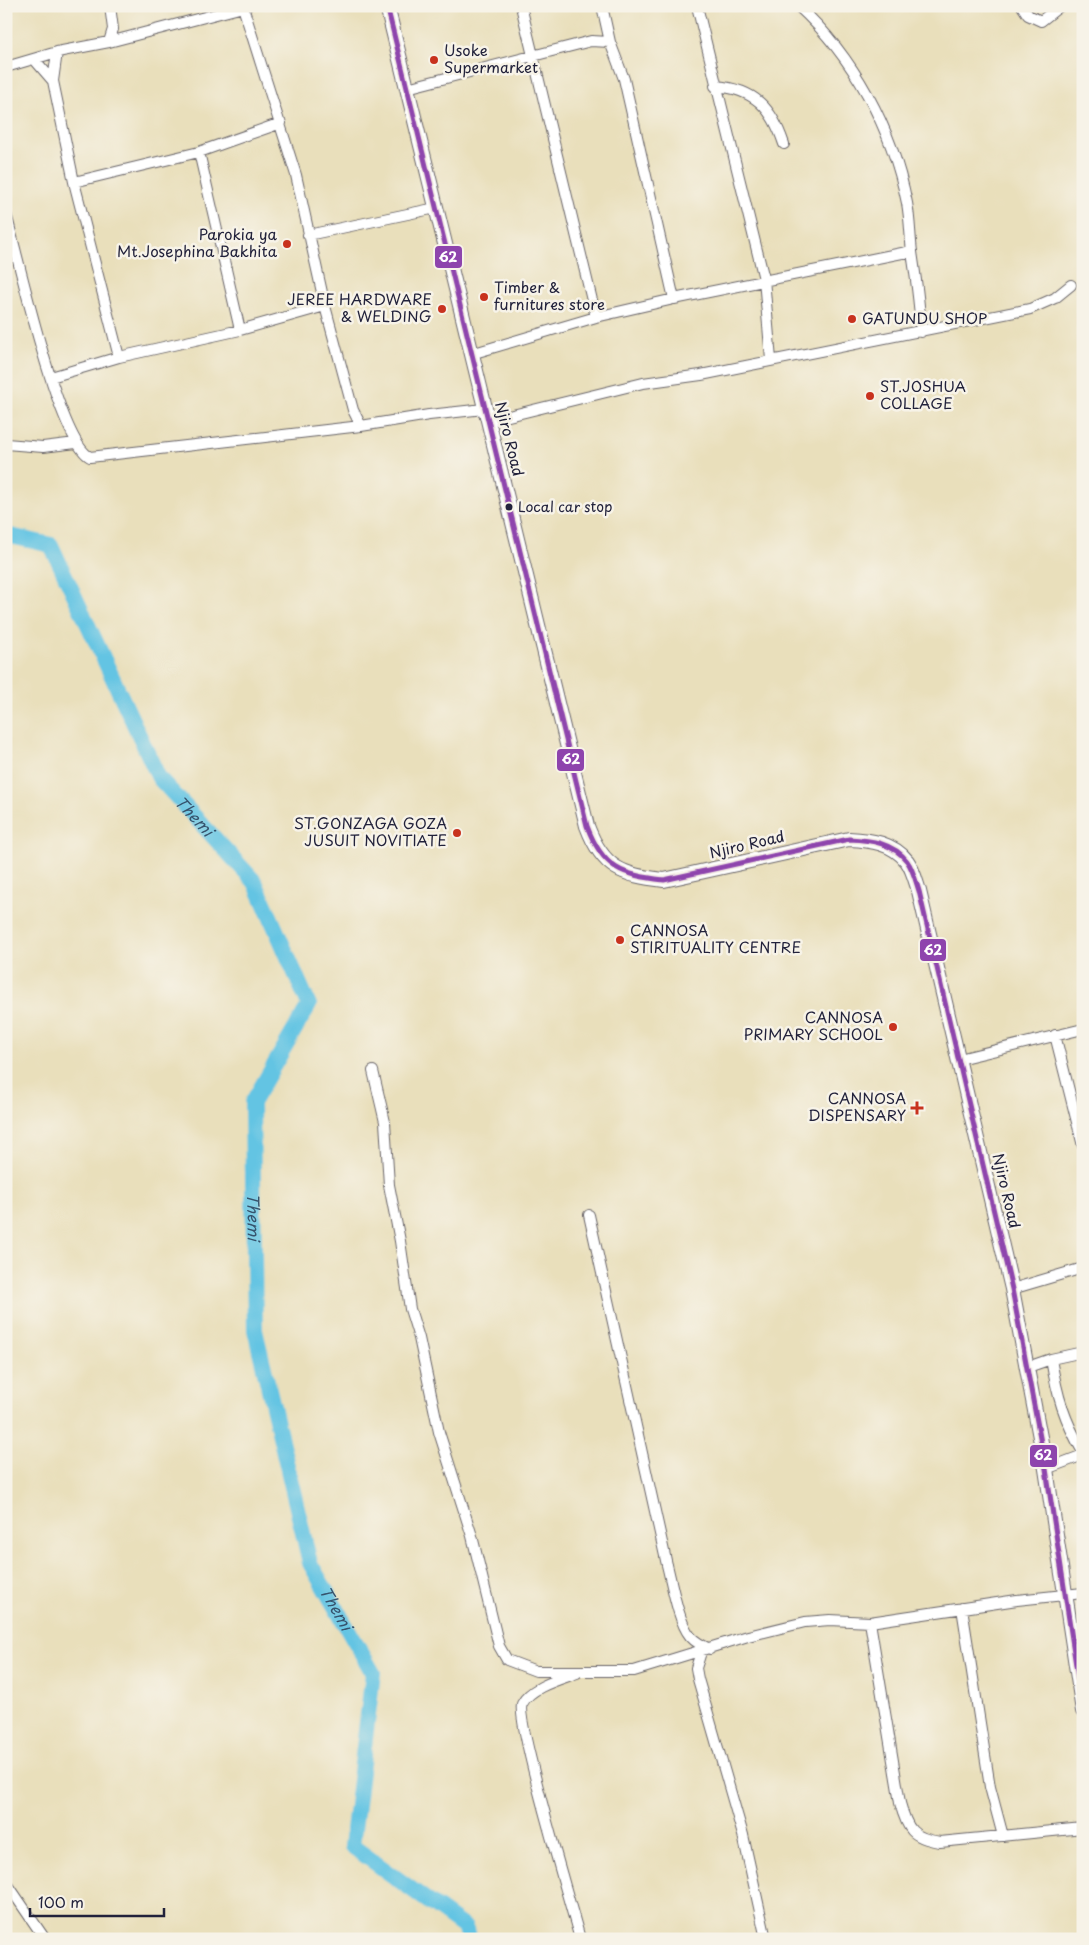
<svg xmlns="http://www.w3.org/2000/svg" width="1089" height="1945" font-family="'Playpen Sans',sans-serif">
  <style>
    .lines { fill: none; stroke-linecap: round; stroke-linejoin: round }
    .river { stroke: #64c4e3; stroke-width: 16 }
    .street-casing { stroke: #686468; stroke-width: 12 }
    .secondary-casing { stroke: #686468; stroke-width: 16 }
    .street { stroke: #fff; stroke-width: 10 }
    .secondary { stroke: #fff; stroke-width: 14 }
    .bus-1-casing { stroke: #f7f3e8; stroke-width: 9 }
    .bus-1 { stroke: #8e44ad; stroke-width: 5 }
    .poi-dot { fill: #c8321e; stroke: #f7f3e8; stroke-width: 2 }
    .bus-dot { fill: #22223b; stroke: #f7f3e8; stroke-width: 2 }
    .labels { text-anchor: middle; stroke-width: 5; stroke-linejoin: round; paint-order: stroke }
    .bus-label { font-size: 14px; fill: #22223b; stroke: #f7f3e8; text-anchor: start }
    .poi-label { font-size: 15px; fill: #22223b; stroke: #f7f3e8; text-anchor: start }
    .street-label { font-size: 15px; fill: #22223b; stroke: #f7f3e8 }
    .water-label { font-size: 16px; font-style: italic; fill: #36536d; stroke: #f7f3e8 }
    .line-badge { stroke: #f7f3e8; stroke-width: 2 }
    .badge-label { font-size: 14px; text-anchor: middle; font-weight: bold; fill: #fff }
  </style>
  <rect width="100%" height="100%" fill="#f7f3e8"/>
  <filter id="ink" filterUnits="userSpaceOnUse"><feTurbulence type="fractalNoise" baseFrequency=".02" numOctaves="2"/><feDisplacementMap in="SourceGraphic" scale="10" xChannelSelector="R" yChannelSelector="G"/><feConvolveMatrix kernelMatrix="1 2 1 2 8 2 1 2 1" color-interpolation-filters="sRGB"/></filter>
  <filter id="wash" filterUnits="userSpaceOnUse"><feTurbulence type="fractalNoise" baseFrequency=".0096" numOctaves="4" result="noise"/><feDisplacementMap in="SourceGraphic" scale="20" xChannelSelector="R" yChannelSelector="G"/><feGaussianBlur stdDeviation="1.12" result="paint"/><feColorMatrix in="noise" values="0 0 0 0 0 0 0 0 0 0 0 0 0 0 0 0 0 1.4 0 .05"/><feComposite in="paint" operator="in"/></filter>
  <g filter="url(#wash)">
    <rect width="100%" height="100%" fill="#e9dfbb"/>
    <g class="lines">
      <!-- river -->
      <path class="river" id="s1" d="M6 535 51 545 159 778 255 882 309 1005 252 1103 255 1330 310 1563 373 1673 352 1846 465 1928 470 1939"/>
    </g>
  </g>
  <g filter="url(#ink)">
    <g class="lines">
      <defs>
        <path id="street" d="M521 6 596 317
          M602 6 610 42 624 79 674 299
          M697 6 764 279 771 360
          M798 6C854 57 892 128 907 203 910 219 910 236 912 252 916 279 920 305 921 332
          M1022 6 1028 15 1041 21 1060 6
          M243 7 296 175 325 306 353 410 361 426
          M109 42 113 29 110 6
          M34 59 53 81 74 182 119 357
          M6 67 57 52 109 42 247 6
          M53 81 57 52
          M715 86C755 89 772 108 784 144
          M407 88 591 41 610 42
          M199 152 240 330
          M74 182 199 152 281 123
          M6 214C18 256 58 441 90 457L361 426 429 415 484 409
          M308 235 436 208
          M471 354 596 317 674 299 912 251
          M51 377 119 357 240 330 325 306
          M488 421 643 383 701 375 1030 309 1055 298 1071 285
          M6 444 43 447 76 443
          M1055 1035 1083 1146
          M959 1059 1083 1029
          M373 1071 385 1122 389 1185 400 1241 410 1309 419 1338 439 1432 472 1536 499 1646 507 1660 536 1671H634L748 1636 805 1622 830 1620 870 1622 1017 1600 1083 1593
          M589 1215 667 1565C672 1584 678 1621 690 1636 696 1643 703 1646 710 1649
          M1012 1289 1083 1268
          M1051 1359C1057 1395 1064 1420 1083 1452
          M1028 1367 1051 1359 1083 1352
          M1046 1469 1083 1455
          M962 1608 990 1787 1003 1836
          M870 1622 900 1803C907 1829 912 1838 940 1842L1083 1828
          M701 1652 696 1668 698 1679 743 1835 766 1939
          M577 1673C561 1679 530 1687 522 1704 515 1719 572 1909 580 1939
          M6 1882 45 1939"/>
        <path id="secondary" d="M387 6 587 826C603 869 622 875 664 880L849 839C871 840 893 843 907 861 913 869 916 882 919 891L1012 1289 1046 1469 1083 1711"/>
      </defs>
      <!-- street casing -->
      <use href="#street" class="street-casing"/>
      <!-- secondary casing -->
      <use href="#secondary" class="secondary-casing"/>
      <!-- street -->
      <use href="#street" class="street"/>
      <!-- secondary -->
      <use href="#secondary" class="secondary"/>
      <defs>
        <path id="bus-1" d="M387 6 587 826C603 869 622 875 664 880L849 839C871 840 893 843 907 861 913 869 916 882 919 891L1012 1289 1046 1469 1083 1711"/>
      </defs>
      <!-- bus-1 casing -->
      <use href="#bus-1" class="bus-1-casing"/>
      <!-- bus-1 -->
      <use href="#bus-1" class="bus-1"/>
    </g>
  </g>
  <!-- markers -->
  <g class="poi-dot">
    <circle cx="434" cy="60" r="5"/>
    <circle cx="287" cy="244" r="5"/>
    <circle cx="484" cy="297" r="5"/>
    <circle cx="442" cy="309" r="5"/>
    <circle cx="852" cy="319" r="5"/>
    <circle cx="870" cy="396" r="5"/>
    <circle cx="457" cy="833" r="5"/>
    <circle cx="620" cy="940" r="5"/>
    <circle cx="893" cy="1027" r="5"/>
    <path d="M914.5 1100.5h5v5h5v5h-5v5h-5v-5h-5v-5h5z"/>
  </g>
  <circle class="bus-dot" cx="509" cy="507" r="4.5"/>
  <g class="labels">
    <!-- bus labels -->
    <g class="bus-label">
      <text x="518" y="512">Local car stop</text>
    </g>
    <!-- poi labels -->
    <g class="poi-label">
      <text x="444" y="56">Usoke<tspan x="444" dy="17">Supermarket</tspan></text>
      <text x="277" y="240" text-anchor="end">Parokia ya<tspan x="277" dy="17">Mt.Josephina Bakhita</tspan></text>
      <text x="494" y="293">Timber &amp;<tspan x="494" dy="17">furnitures store</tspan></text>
      <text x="432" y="305" text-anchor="end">JEREE HARDWARE<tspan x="432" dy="17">&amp; WELDING</tspan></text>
      <text x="862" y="324">GATUNDU SHOP</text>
      <text x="880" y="392">ST.JOSHUA<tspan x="880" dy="17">COLLAGE</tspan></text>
      <text x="447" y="829" text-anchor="end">ST.GONZAGA GOZA<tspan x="447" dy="17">JUSUIT NOVITIATE</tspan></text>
      <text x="630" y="936">CANNOSA<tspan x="630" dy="17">STIRITUALITY CENTRE</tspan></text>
      <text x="883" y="1023" text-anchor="end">CANNOSA<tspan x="883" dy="17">PRIMARY SCHOOL</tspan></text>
      <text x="906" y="1104" text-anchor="end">CANNOSA<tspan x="906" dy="17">DISPENSARY</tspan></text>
    </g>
    <!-- street labels -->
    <g class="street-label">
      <text transform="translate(509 439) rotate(76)" y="5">Njiro Road</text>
      <text transform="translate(747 845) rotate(-13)" y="5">Njiro Road</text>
      <text transform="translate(1006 1191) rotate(77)" y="5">Njiro Road</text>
    </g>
    <!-- water labels -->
    <g class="water-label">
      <text dy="6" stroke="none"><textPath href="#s1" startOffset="355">Themi</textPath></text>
      <text dy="6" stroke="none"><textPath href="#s1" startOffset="806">Themi</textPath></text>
      <text dy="6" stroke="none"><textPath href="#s1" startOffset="1211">Themi</textPath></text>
    </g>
  </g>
  <g class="line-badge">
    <rect x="434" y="245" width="29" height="24" rx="5" fill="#8e44ad"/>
    <rect x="556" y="748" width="29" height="24" rx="5" fill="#8e44ad"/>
    <rect x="919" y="938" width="28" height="24" rx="5" fill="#8e44ad"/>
    <rect x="1029" y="1444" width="29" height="24" rx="5" fill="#8e44ad"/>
  </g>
  <g class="badge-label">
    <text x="448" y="262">62</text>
    <text x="571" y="764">62</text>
    <text x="933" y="955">62</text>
    <text x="1043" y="1460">62</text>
  </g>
  <!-- margin -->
  <rect width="1089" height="1945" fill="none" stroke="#f7f3e8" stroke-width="25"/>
  <!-- scale -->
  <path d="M30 1908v8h134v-8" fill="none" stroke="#22223b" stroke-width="2.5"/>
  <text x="38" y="1908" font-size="15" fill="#22223b" stroke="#f7f3e8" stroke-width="4" paint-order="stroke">100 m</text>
</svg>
